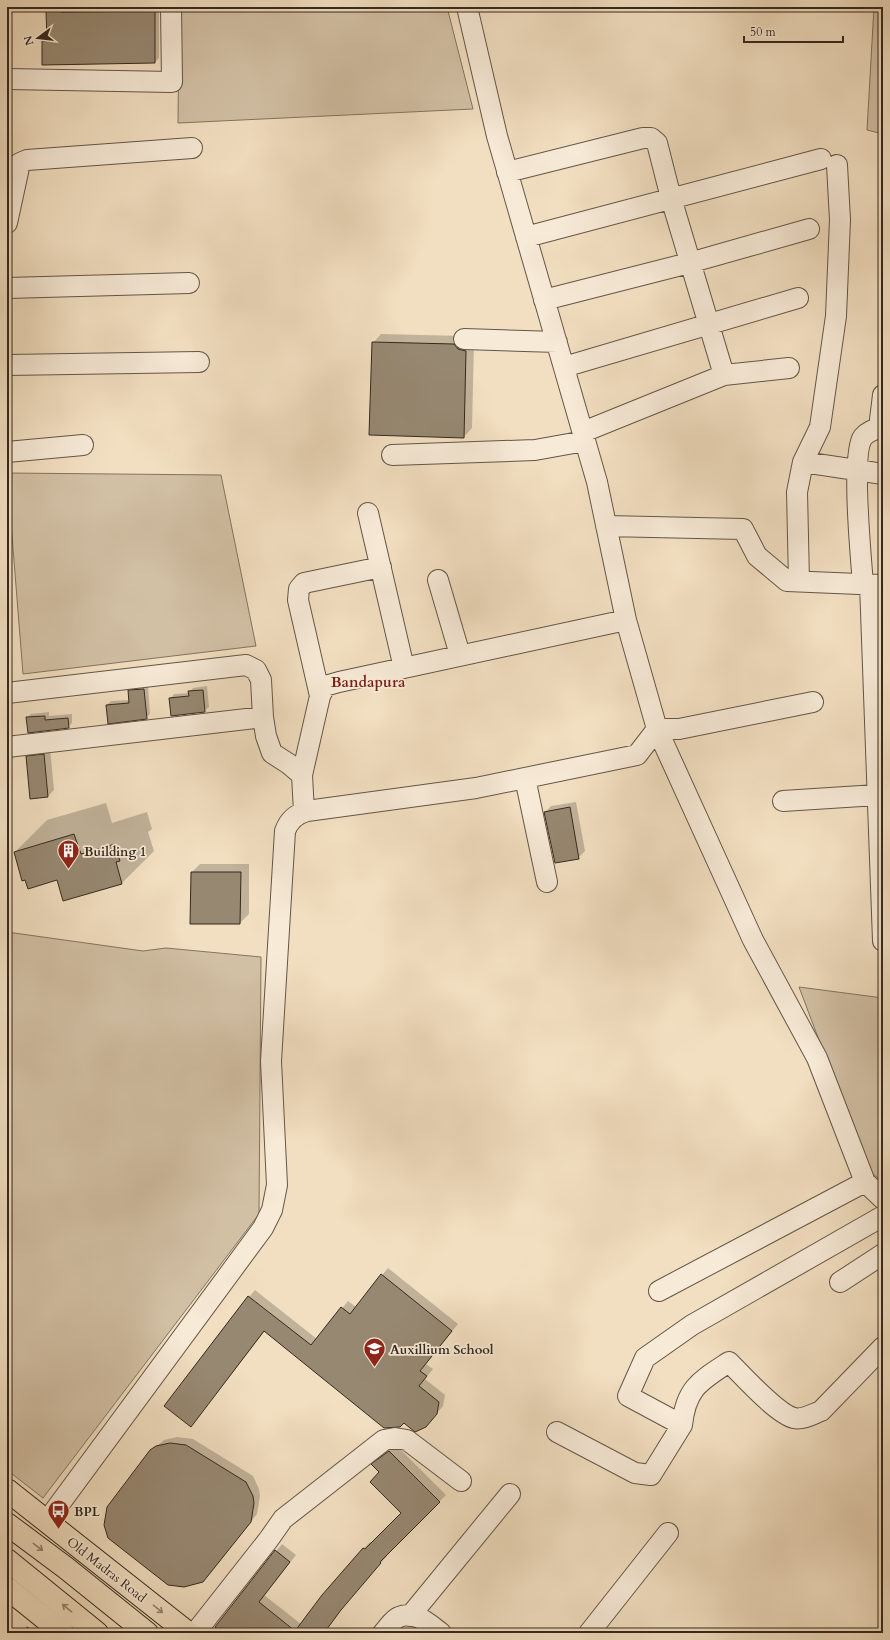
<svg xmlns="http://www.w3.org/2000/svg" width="890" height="1640" font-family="Cardo,serif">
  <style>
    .green { fill: #d2c0a5; stroke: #837461 }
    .shadow { fill: #0003 }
    .building { fill: #978872; stroke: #34291d }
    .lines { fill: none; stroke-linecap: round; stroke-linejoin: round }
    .minor-casing { stroke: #645646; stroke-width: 22 }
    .major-casing { stroke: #34291d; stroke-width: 24 }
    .highway-casing { stroke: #34291d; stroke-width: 24 }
    .path { stroke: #34291d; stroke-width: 2.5; stroke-dasharray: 1 2; stroke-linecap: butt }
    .minor { stroke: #f7ead7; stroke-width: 20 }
    .major { stroke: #f2dfc1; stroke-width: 22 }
    .highway { stroke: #f2dfc1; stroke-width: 22 }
    .oneway { stroke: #93846f }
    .labels { text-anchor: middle; stroke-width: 3.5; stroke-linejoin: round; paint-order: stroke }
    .poi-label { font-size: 13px; font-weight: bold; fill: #34291d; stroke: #f7ead7; text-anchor: start }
    .street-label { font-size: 13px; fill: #34291d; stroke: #f7ead7 }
    .quarter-label { font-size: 15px; font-weight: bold; fill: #7a1f14; stroke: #f7ead7 }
  </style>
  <rect width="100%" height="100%" fill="#f2dfc1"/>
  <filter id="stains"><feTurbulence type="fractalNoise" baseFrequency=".005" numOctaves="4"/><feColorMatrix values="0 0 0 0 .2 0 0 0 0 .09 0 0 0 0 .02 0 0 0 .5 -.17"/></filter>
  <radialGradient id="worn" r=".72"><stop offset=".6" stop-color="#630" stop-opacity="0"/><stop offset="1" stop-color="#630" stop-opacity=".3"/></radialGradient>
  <!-- green -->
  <path class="green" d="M179 7H447L473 109 178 123Z
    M874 7H883V134L867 130Z
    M7 473 221 475 256 646 23 674Z
    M7 932 143 951 166 948 261 957 259 1214 43 1498 7 1470Z
    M799 987 883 998V1182L868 1170Z"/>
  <!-- shadow -->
  <path class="shadow" d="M52 7H65V9L159 7V58L155 62 43 64V41L48 37 47 11Z
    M381 334 463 336 474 342 472 428 464 437 373 343Z
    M148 685 150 714 146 718 107 705 111 701 130 700 129 691 133 687Z
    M207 686 209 707 204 711 170 699 174 694 189 693 193 688Z
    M49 712V716L72 714V723L68 727 27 718 31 714Z
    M50 748 54 790 48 796 31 798 27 757 33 750Z
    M576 802 585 851 578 858 545 812 551 806Z
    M106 803 112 823 147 812 152 829 148 832 154 851 122 883 58 879 15 852 47 820Z
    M200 864H249V914L240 923H191L192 872Z
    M388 1268 458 1324 426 1364 433 1369 425 1379 445 1395 443 1406 426 1426 404 1422 265 1331 191 1426 249 1297 255 1290 317 1339 348 1301 356 1307Z
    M177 1437 193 1439 253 1476 259 1489 260 1496 257 1514 209 1574 151 1451 164 1440Z
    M396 1445 446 1495 386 1555 387 1556 347 1602 324 1633H224L216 1626 282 1544 296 1555 264 1595 301 1624 323 1596 364 1548 370 1542 372 1543 402 1513 381 1472 379 1458Z"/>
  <!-- building -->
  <path class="building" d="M46 11H61V12L155 11V63L42 65V41H47Z
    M372 342 454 344 458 349 466 351 464 438 369 435Z
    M144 689 147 719 108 724 106 705 129 703 128 690Z
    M203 690 205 712 171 716 169 698 189 696 188 691Z
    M45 716V720L68 718 69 728 28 733 26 717Z
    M44 754 48 797 30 799 26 756Z
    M570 807 579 859 555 863 544 812Z
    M74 834 81 854 115 844 120 861 116 862 122 884 63 901 57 880 28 889 25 880 22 881 14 852Z
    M191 872H241L240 924H190Z
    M381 1274 452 1331 420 1371 427 1376 419 1386 439 1402 437 1414 426 1427 415 1432 404 1423 400 1427 384 1428 264 1331 191 1427 164 1406 248 1296 311 1345 341 1307 350 1314Z
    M170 1443 186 1445 246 1482 253 1496 254 1503 251 1522 203 1582 184 1587 168 1585 108 1538 104 1525 107 1507 150 1450 156 1446Z
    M389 1451 440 1502 380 1562 381 1563 341 1610 324 1633H223L215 1627 275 1550 290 1562 259 1602 295 1631 322 1595 363 1548 365 1549 401 1513 370 1482 379 1472 371 1464Z"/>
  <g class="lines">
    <defs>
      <path id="minor" d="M467 7 497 136 597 482 626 620 657 729 753 940 817 1058 865 1182 883 1199
        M7 79 172 82 171 7
        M507 172 643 138H651L657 143 671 198 724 375
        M7 223 20 163 27 160 192 148
        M526 237 821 159
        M7 288 189 283
        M544 300 689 263 809 229
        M464 339 557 342
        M7 365 199 362
        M564 367 798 298
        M583 432 724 375 789 368
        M7 452 83 445
        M392 455 535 450 585 441
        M803 462 883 474
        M368 513 404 668
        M606 526 743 529 757 556 787 581 883 585
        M438 580 460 655
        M799 581 797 492 803 462 820 427 836 316 840 220 837 165
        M863 584C861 559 851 453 863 437 867 432 873 430 879 428L883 395
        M870 584 883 941
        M7 693 246 665 256 670 261 680 263 717 266 736 272 753 289 764 302 775 304 812
        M320 696 298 600 299 589 304 583 381 567
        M657 729H679L813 702
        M7 747 263 717
        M302 775 320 696 325 686 339 682 626 620
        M525 778 547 882
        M783 801 877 795
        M840 1282 883 1254
        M659 1291 865 1182
        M682 1425C686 1388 700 1381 729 1362 743 1376 777 1414 794 1418 803 1420 813 1414 821 1411L883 1347
        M557 1432 635 1473 651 1475 682 1425 628 1396 645 1358 692 1325 883 1216
        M47 1521 263 1228 272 1210 277 1185 271 1061 285 831C289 820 296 814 307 811L476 788 637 755 657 729
        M410 1616 510 1494
        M195 1633 269 1539 283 1519 384 1440 395 1438 407 1440 461 1481
        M383 1633C387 1629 393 1619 399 1617 415 1610 429 1624 441 1633
        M589 1633 668 1533"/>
      <path id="major" d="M7 1490 188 1633
        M7 1588 63 1633"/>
      <path id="highway" d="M7 1524 66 1568 147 1633
        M7 1560 97 1633"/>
    </defs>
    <!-- minor casing -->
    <use href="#minor" class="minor-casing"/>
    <!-- major casing -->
    <use href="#major" class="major-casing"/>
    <!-- highway casing -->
    <use href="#highway" class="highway-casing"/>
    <!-- path -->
    <path class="path" d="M24 1633 28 1627"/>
    <!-- minor -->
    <use href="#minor" class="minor"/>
    <!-- major -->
    <use href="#major" class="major"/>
    <!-- highway -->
    <use href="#highway" class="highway"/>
  </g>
  <!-- one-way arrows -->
  <defs><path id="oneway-shaft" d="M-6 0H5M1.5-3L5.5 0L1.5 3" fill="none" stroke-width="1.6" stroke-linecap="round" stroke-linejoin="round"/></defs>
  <g class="oneway">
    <use href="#oneway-shaft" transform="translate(38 1547) rotate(37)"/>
    <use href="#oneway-shaft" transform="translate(67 1608) rotate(-141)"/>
    <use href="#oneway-shaft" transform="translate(158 1609) rotate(39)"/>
  </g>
  <!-- icons -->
  <defs>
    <symbol id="building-pin" viewBox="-11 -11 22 30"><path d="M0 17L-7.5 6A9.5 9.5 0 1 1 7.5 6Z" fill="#8f2418" stroke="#f7ead7"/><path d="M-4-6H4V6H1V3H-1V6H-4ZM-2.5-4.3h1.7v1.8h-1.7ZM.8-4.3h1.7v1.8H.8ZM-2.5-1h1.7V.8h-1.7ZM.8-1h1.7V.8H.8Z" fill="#fff"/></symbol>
    <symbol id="school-pin" viewBox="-11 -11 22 30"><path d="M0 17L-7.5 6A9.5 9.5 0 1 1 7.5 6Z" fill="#8f2418" stroke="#f7ead7"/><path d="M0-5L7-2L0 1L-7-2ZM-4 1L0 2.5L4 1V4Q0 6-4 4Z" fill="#fff"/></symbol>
    <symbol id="bus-pin" viewBox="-11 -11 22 30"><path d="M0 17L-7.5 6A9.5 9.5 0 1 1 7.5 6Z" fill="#8f2418" stroke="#f7ead7"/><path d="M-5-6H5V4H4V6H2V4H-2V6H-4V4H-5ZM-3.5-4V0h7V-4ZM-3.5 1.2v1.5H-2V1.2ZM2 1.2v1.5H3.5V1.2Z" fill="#fff"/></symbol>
  </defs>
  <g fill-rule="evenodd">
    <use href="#building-pin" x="56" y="838" width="25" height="34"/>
    <use href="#school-pin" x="362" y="1336" width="25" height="34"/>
    <use href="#bus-pin" x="46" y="1498" width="25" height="34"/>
  </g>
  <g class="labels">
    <!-- poi labels -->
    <g class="poi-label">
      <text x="84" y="856">Building 1</text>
      <text x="390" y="1354">Auxillium School</text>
      <text x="74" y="1516">BPL</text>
    </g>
    <!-- street labels -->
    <g class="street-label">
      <text transform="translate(107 1569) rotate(38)" y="5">Old Madras Road</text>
    </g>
    <!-- quarter labels -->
    <g class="quarter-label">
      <text x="368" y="687">Bandapura</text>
    </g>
  </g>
  <!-- margin -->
  <rect width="890" height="1640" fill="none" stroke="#f2dfc1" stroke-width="24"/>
  <rect x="8" y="8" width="874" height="1624" fill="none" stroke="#34291d" stroke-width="2"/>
  <rect x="12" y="12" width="866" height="1616" fill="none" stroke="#34291d"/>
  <!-- north arrow -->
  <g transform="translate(38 38) rotate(255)" stroke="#f7ead7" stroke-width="3" paint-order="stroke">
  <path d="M0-3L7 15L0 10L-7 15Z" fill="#34291d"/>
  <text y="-6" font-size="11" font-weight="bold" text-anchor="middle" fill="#34291d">N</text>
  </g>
  <!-- scale -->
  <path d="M744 36v6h99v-6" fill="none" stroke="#34291d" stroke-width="2"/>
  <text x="750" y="36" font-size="12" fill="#34291d" stroke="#f7ead7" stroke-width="3" paint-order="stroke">50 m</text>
  <rect width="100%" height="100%" filter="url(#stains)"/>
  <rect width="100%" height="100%" fill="url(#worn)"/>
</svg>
